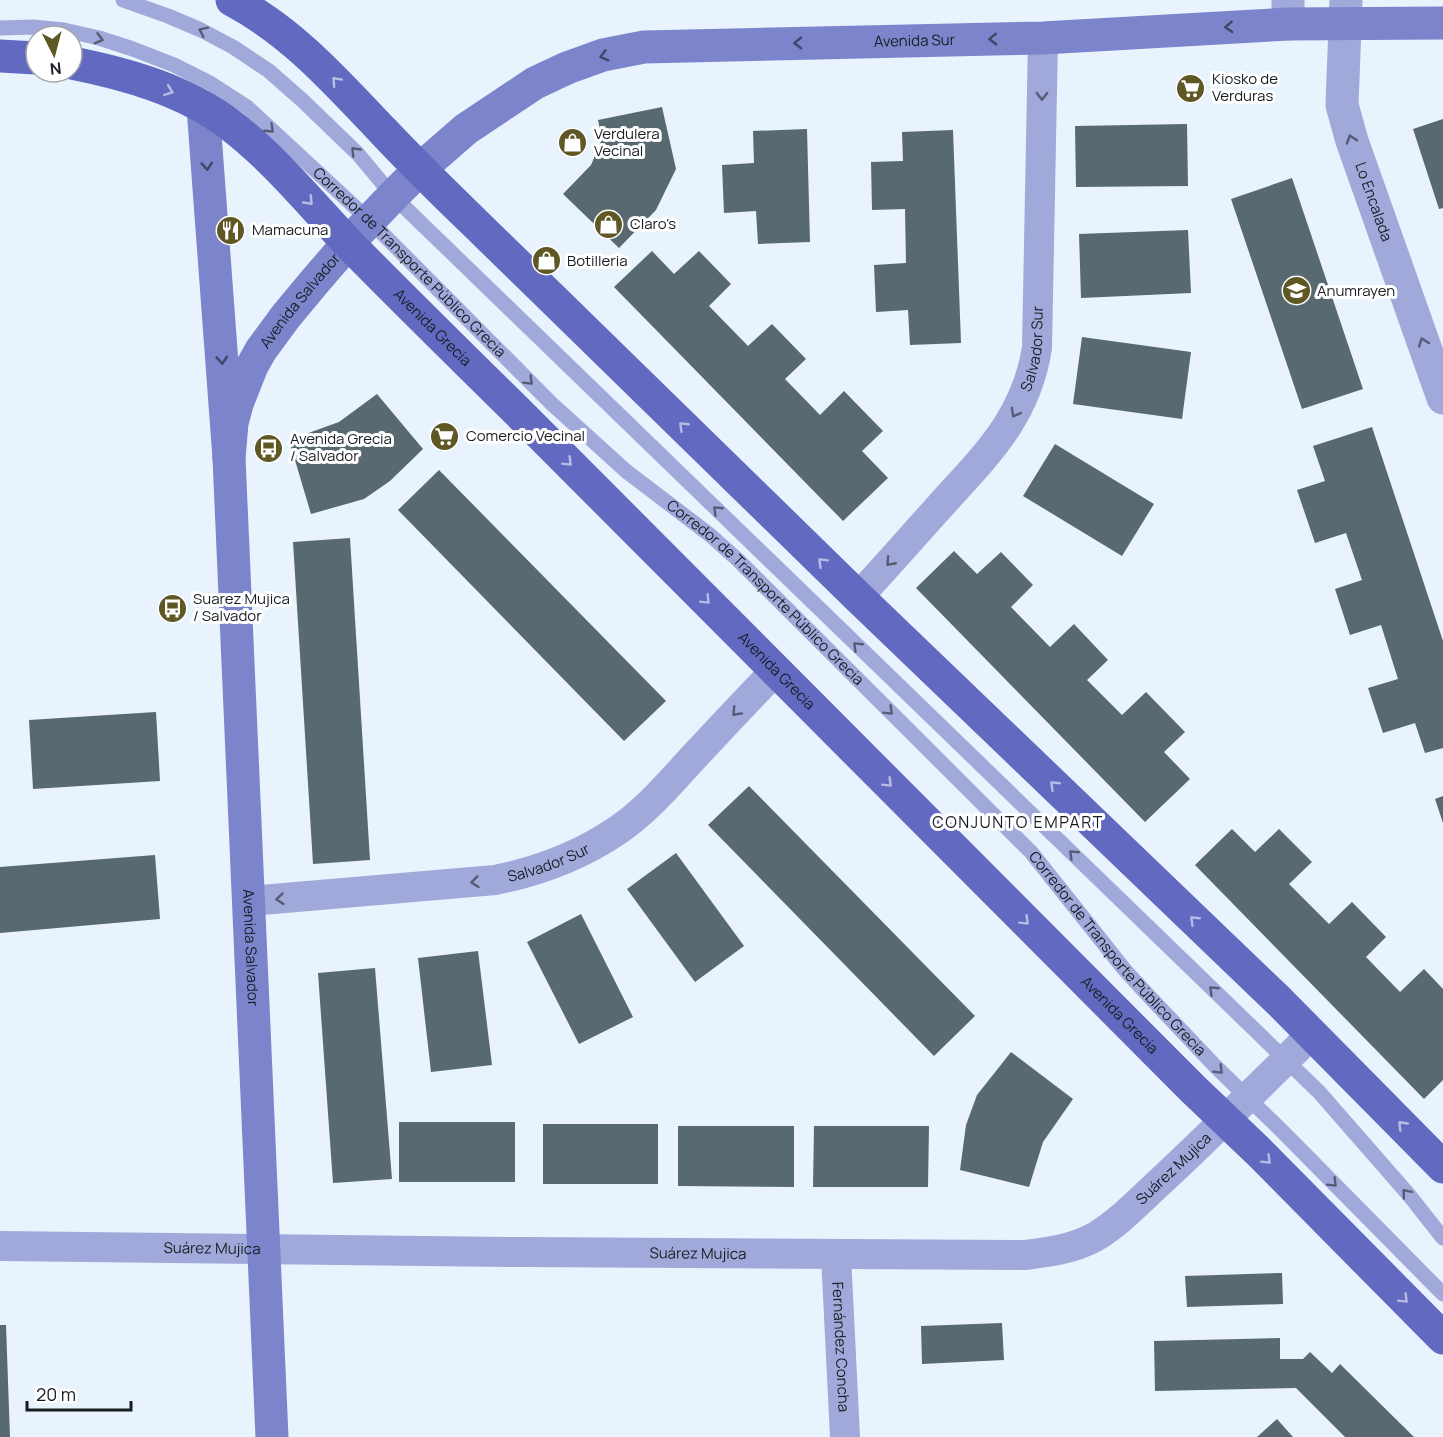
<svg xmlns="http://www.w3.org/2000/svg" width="1443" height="1437" font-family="Manrope,sans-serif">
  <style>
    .building { fill: #58696f }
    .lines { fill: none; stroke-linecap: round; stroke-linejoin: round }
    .service { stroke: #a1a9da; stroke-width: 15 }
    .minor { stroke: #a1a9da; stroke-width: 30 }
    .tertiary { stroke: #a1a9da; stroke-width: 33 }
    .secondary { stroke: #7c85cc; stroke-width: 33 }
    .primary { stroke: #6269c1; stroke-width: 33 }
    .oneway { stroke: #404766 }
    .oneway2 { stroke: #565c75 }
    .oneway3 { stroke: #b8bce3 }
    .labels { text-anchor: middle; stroke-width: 6; stroke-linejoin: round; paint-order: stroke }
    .street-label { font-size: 15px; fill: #181d22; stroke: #fff }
    .poi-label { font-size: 15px; fill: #181d22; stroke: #fff; text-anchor: start }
    .neighbourhood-label { font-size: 16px; letter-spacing: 1.5px; fill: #181d22; stroke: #fff }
  </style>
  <rect width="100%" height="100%" fill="#e8f3fd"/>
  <!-- building -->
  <path class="building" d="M662 107 676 169 656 210 619 248 563 194 591 165 602 139 598 120Z
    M1443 119V208L1439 209 1413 129Z
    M1187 124 1188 186 1076 187 1075 126Z
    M807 129 810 242 758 244 756 211 724 213 722 165 754 163 753 131Z
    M953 130 961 343 910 345 908 310 876 312 874 265 906 263 905 209 872 210 871 162 903 161 902 132Z
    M1292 178 1363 389 1302 409 1231 199Z
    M1188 230 1191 293 1081 298 1079 234Z
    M652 251 674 274 699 251 731 284 709 306 748 346 772 324 806 359 785 379 820 415 844 391 883 431 862 451 888 478 843 521 614 287Z
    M1082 337 1191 352 1182 419 1073 404Z
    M377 394 423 449 390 481 364 499 311 514 289 440 339 422Z
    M1372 427 1443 641V748L1425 753 1415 723 1383 733 1368 688 1398 679 1381 625 1350 635 1335 589 1362 580 1346 533 1315 543 1297 490 1325 481 1313 446Z
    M1055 444 1154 504 1122 556 1023 496Z
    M439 470 666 701 624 741 398 510Z
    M350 538 370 860 313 864 293 542Z
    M954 551 977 574 1001 552 1033 585 1011 607 1050 647 1074 624 1108 660 1087 680 1122 715 1146 692 1185 732 1164 752 1190 779 1145 822 916 588Z
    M156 712 160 781 33 789 29 720Z
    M749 786 975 1016 934 1056 708 825Z
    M1443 796V823L1435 799Z
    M1232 829 1255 852 1279 829 1312 862 1289 884 1329 924 1352 902 1386 937 1366 957 1400 992 1424 969 1443 989V1080L1424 1099 1195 865Z
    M676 853 744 946 695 982 627 889Z
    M155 855 160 919 0 933V867Z
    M581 914 633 1017 579 1044 527 942Z
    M478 951 492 1065 431 1072 418 958Z
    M375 968 392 1179 333 1183 318 973Z
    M1011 1052 1073 1099 1043 1142 1029 1187 960 1170 966 1125 977 1095Z
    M399 1122H515V1182H399Z
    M543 1124H658V1184H543Z
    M678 1126H794V1187L678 1186Z
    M814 1126H929L928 1187H813Z
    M1282 1273 1283 1304 1187 1307 1185 1276Z
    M1002 1323 1004 1360 922 1364 921 1326Z
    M0 1325H6L10 1437H0Z
    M1280 1338V1359H1303L1310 1352 1332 1373 1340 1364 1414 1437H1345L1296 1388 1155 1391 1154 1341Z
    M1277 1419 1293 1437H1257Z"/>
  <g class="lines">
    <!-- service -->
    <g class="service">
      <path d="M123 0 168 16 201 30 233 47 269 71 302 100 358 154 393 196 1319 1092 1409 1195 1443 1238"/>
      <path id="s1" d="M0 28 33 27 64 30 99 38 133 49 174 65 210 83 247 107 369 220 552 404 626 471 710 535 737 559 1031 852 1124 969 1145 992 1216 1067 1281 1130 1443 1294"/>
    </g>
    <!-- minor -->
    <g class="minor">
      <path id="s2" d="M858 597C886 567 913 536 941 505 986 455 1026 418 1037 348L1043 38"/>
      <path id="s3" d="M249 901 495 880C540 871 580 856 618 830 646 811 668 785 691 760 719 730 747 700 776 670"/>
      <path id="s4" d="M0 1246C342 1250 683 1255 1025 1255 1049 1252 1073 1249 1095 1237 1120 1222 1140 1200 1161 1181 1213 1133 1262 1083 1312 1034"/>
      <path id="s5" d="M836 1255 845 1437"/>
    </g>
    <!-- tertiary -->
    <g class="tertiary">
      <path d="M1288 0V24"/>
      <path id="s6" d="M1346 0 1342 105 1352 141 1443 398"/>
    </g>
    <!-- secondary -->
    <g class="secondary">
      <path id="s7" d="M203 107 229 458 272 1437"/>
      <path id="s8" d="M229 458 232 423 237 404 252 366 261 350 286 316 316 280 348 243 393 196 420 169 466 129 535 83 567 68 603 55 644 47 1043 38 1288 24 1443 23"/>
    </g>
    <!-- primary -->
    <g class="primary">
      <path d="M232 0C294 33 336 82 384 132 414 164 446 195 478 226L858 597 1280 1002 1443 1167"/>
      <path d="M0 56 36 58"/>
      <path id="s9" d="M72 63C127 74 184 90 229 124 274 158 310 203 349 244 406 302 465 360 524 418 747 641 970 865 1193 1089L1259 1152 1443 1338"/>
    </g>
  </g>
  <!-- one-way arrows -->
  <defs><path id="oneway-chevron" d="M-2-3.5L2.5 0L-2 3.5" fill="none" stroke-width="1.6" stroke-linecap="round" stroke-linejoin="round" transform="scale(1.5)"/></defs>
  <g class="oneway">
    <use href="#oneway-chevron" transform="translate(1229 27) rotate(177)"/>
    <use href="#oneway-chevron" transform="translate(993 39) rotate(179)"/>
    <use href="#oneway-chevron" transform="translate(798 43) rotate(179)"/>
    <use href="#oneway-chevron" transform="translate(604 56) rotate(165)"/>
    <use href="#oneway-chevron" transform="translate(207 166) rotate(86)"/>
    <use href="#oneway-chevron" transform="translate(222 360) rotate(86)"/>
  </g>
  <g class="oneway2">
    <use href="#oneway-chevron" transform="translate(203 31) rotate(-154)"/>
    <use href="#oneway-chevron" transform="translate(99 39) rotate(15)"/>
    <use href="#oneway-chevron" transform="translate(1042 96) rotate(91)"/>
    <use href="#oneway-chevron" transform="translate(270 129) rotate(43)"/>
    <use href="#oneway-chevron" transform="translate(1351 139) rotate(-108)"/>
    <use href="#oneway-chevron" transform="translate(355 151) rotate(-134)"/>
    <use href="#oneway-chevron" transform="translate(1423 342) rotate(-110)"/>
    <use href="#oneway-chevron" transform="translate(529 381) rotate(45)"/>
    <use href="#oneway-chevron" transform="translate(1015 413) rotate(119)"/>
    <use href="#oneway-chevron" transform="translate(717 510) rotate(-136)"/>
    <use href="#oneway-chevron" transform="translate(890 562) rotate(132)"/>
    <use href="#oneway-chevron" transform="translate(857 646) rotate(-136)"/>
    <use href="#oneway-chevron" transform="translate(889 711) rotate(45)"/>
    <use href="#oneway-chevron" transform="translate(736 712) rotate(133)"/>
    <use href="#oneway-chevron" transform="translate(1073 854) rotate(-136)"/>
    <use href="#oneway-chevron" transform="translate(475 882) rotate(174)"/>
    <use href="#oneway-chevron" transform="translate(280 899) rotate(175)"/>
    <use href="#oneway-chevron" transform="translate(1213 990) rotate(-136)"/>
    <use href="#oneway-chevron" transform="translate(1219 1070) rotate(45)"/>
    <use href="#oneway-chevron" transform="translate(1333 1183) rotate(45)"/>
    <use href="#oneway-chevron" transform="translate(1406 1193) rotate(-130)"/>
  </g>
  <g class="oneway3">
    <use href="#oneway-chevron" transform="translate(336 81) rotate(-133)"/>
    <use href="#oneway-chevron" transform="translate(169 91) rotate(21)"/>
    <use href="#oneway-chevron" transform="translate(309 201) rotate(46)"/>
    <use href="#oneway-chevron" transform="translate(683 426) rotate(-136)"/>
    <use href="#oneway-chevron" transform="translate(568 462) rotate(45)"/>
    <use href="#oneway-chevron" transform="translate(822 562) rotate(-136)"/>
    <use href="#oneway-chevron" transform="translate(706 600) rotate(45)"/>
    <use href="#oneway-chevron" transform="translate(888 783) rotate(45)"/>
    <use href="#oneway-chevron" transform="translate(1054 785) rotate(-136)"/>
    <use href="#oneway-chevron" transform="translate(1194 920) rotate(-136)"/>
    <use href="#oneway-chevron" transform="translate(1025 921) rotate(45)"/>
    <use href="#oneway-chevron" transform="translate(1402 1125) rotate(-134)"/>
    <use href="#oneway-chevron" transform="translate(1267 1160) rotate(45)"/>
    <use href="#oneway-chevron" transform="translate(1404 1299) rotate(45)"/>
  </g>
  <!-- icons -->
  <defs>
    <symbol id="supermarket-disc" viewBox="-11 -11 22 22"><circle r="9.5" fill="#5f5724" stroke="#fff"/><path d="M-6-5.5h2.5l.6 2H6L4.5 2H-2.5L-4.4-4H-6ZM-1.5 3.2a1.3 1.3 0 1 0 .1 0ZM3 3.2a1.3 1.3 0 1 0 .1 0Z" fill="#fff"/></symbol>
    <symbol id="shop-disc" viewBox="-11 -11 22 22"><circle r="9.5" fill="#5f5724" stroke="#fff"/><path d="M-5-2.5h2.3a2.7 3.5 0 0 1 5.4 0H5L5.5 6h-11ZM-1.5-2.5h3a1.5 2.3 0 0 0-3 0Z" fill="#fff"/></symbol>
    <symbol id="restaurant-disc" viewBox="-11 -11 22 22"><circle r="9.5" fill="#5f5724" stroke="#fff"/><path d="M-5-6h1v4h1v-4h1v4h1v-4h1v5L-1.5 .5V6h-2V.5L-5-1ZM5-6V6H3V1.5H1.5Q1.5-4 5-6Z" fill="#fff"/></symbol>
    <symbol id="school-disc" viewBox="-11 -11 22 22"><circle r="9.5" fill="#5f5724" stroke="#fff"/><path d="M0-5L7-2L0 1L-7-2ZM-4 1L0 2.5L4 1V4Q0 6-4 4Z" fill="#fff"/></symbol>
    <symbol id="bus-disc" viewBox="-11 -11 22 22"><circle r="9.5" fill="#5f5724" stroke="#fff"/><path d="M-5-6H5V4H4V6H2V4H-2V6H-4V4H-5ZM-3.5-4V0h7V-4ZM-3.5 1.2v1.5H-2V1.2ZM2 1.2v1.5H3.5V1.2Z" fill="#fff"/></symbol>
  </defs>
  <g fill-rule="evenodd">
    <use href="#supermarket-disc" x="1174" y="72" width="33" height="33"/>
    <use href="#shop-disc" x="556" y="126" width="33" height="33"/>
    <use href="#shop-disc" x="592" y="208" width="33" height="33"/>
    <use href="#restaurant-disc" x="214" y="214" width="33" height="33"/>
    <use href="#shop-disc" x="530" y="244" width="33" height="33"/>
    <use href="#school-disc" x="1280" y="274" width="33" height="33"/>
    <use href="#supermarket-disc" x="428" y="420" width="33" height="33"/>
    <use href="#bus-disc" x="252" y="432" width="33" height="33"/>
    <use href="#bus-disc" x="156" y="592" width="33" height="33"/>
  </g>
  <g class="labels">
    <!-- street labels -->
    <g class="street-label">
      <text dy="5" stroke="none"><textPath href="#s8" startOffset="885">Avenida Sur</textPath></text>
      <text dy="5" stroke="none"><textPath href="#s6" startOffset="207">Lo Encalada</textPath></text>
      <text dy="5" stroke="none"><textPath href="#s1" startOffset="489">Corredor de Transporte Público Grecia</textPath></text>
      <text dy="5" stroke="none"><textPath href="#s8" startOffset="177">Avenida Salvador</textPath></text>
      <text dy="5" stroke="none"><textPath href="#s9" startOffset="458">Avenida Grecia</textPath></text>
      <text dy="5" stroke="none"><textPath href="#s2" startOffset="310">Salvador Sur</textPath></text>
      <text dy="5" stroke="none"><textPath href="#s1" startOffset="975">Corredor de Transporte Público Grecia</textPath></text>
      <text dy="5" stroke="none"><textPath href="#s9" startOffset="944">Avenida Grecia</textPath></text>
      <text dy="5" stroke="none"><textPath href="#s3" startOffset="303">Salvador Sur</textPath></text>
      <text dy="5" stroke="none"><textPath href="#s7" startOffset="842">Avenida Salvador</textPath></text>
      <text dy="5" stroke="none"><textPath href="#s1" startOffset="1480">Corredor de Transporte Público Grecia</textPath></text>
      <text dy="5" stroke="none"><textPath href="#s9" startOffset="1430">Avenida Grecia</textPath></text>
      <text dy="5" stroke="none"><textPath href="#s4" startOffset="1202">Suárez Mujica</textPath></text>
      <text dy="5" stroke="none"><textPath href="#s4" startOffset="212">Suárez Mujica</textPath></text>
      <text dy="5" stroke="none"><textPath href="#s4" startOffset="698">Suárez Mujica</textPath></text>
      <text dy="5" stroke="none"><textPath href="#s5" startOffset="92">Fernández Concha</textPath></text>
    </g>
    <!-- poi labels -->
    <g class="poi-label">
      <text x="1212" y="84">Kiosko de<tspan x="1212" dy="17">Verduras</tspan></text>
      <text x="594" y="139">Verdulera<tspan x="594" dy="17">Vecinal</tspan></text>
      <text x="630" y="229">Claro's</text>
      <text x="252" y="235">Mamacuna</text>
      <text x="567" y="266">Botilleria</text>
      <text x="1317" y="296">Anumrayen</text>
      <text x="466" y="441">Comercio Vecinal</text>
      <text x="290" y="444">Avenida Grecia<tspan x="290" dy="17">/ Salvador</tspan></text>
      <text x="193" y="604">Suarez Mujica<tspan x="193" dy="17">/ Salvador</tspan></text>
    </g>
    <!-- neighbourhood labels -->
    <g class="neighbourhood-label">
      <text x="1018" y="828">CONJUNTO EMPART</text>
    </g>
  </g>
  <!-- north arrow -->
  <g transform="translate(54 54) rotate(174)"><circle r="28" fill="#ffffff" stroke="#a3a5a7" stroke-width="1.5"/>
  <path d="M0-4.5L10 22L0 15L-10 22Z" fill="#5f5724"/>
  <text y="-9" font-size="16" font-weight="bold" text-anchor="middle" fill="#181d22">N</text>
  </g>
  <!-- scale -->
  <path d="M27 1401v9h104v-9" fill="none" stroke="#181d22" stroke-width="3"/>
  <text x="36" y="1401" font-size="18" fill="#181d22" stroke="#ffffff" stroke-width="4.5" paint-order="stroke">20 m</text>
</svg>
